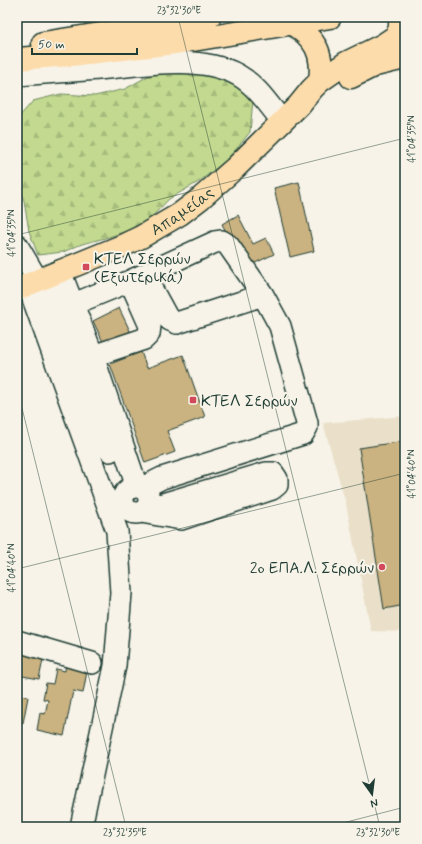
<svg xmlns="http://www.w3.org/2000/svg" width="422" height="844" font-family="Mynerve,sans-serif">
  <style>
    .built { fill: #eae0c9 }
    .forest { fill: url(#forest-firs); stroke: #708b62 }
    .building { fill: #cab281; stroke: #1f3d34 }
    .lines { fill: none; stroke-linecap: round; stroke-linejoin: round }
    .minor-casing { stroke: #1f3d34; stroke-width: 24 }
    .major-casing { stroke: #1f3d34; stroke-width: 25 }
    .minor { stroke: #f7f3e8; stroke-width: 21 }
    .major { stroke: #fddcac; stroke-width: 22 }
    .ticks { fill: none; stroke: #1f3d34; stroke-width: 1; stroke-opacity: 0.45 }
    .poi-dot { fill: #d1495b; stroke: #f7f3e8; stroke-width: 1.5 }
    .labels { text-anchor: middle; stroke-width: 4; stroke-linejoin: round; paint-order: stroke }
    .street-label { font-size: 16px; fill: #1f3d34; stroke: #f7f3e8 }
    .poi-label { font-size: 16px; fill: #1f3d34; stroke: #f7f3e8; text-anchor: start }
    .neatline { fill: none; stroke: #1f3d34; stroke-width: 1.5 }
    .ticks-label { font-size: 10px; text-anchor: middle; fill: #1f3d34 }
  </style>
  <defs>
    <pattern id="forest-firs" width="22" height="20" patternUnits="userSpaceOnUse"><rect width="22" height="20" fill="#c2d98f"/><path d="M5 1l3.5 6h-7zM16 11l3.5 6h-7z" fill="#a6bb7c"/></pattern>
  </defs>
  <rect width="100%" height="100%" fill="#f7f3e8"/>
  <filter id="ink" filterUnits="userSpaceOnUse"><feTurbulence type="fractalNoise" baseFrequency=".025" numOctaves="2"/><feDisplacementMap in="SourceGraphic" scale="8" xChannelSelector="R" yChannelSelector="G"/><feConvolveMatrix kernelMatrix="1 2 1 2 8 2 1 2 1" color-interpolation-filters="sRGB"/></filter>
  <g filter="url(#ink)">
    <!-- built -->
    <path class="built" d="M405 416V632L371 631 346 504 323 423Z"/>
    <!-- forest -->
    <path class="forest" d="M209 69 237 80 253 99 250 132 230 157 200 181 169 199 144 225 109 237 82 244 63 252 38 255 29 231 24 201 17 175 21 144 18 118 33 101 61 94 95 96 125 89 150 75Z"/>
    <!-- building -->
    <path class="building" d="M299 182 314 251 290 257 274 188Z
      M238 215 253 244 266 238 274 254 253 264 238 255 222 224Z
      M119 308 132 335 104 344 93 321Z
      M141 352 147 368 183 355 205 417 167 431 175 452 145 463 110 364Z
      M405 441V605L384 609 359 448Z
      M17 650 44 655 39 679 17 675Z
      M66 662 88 666 83 693 73 691 64 736 37 730 40 713 45 714 48 700 43 699 46 683 53 684 56 669 65 671Z
      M17 694 28 697 23 723 17 722Z"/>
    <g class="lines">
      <defs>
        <path id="minor" d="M17 75C44 73 72 71 99 69 142 65 199 54 238 75 256 85 269 105 282 121
          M17 245 38 281
          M60 271 93 356 137 487
          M144 275 167 317 170 320 177 323 263 295
          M47 277 110 451
          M28 285 117 531 121 593 115 666 81 827
          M59 310 130 281 215 242 222 241 228 245 263 295 280 326 307 423V427L303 434 162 478 142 488
          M93 356 144 339 149 334 150 326 130 281
          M123 500a13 13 0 1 1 26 0a13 13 0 1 1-26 0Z
          M141 512 181 519 272 489 277 485V479L273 473H266L146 509
          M17 641 92 663"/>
        <g id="major">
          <path d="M291 23C315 38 324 53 320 81"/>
          <path d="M43 43 209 17"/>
          <path d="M17 59 71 55 175 43 330 17"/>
          <path d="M351 77 375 65 396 60 405 54"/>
          <path id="s1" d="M17 289 122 246 141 237 180 214 201 198 235 168 299 105 312 89 320 81 346 63 383 45 395 37 400 29V17"/>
        </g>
      </defs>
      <!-- minor casing -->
      <use href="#minor" class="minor-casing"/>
      <!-- major casing -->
      <use href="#major" class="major-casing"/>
      <!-- minor -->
      <use href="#minor" class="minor"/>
      <!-- major -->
      <use href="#major" class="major"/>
    </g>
  </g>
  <!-- ticks -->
  <path class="ticks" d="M178 17 380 827M17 235 405 138M17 388 126 827M17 569 405 473M327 827 405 807"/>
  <!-- markers -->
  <g class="poi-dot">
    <rect x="82" y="263" width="8" height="8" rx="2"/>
    <rect x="189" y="396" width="8" height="8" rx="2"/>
    <circle cx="382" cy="567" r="4"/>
  </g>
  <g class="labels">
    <!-- street labels -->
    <g class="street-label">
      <text dy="6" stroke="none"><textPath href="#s1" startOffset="183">Απαμείας</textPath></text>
    </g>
    <!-- poi labels -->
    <g class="poi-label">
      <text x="94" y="264">ΚΤΕΛ Σερρών<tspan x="94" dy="18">(Εξωτερικά)</tspan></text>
      <text x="201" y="406">ΚΤΕΛ Σερρών</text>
      <text x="374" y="573" text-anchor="end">2ο ΕΠΑ.Λ. Σερρών</text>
    </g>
  </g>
  <!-- margin -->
  <rect width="422" height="844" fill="none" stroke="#f7f3e8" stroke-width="44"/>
  <!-- north arrow -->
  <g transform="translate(372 794) rotate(166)" stroke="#f7f3e8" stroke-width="3" paint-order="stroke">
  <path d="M0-3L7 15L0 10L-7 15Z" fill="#1f3d34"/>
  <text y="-6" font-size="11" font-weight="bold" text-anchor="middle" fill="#1f3d34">N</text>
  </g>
  <!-- scale -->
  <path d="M32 48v6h105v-6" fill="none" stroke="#1f3d34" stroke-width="2"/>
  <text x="38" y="48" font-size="12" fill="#1f3d34" stroke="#f7f3e8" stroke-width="3" paint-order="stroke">50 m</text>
  <rect x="22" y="22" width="378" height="800" class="neatline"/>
  <g class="ticks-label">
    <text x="179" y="14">23°32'30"E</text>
    <text transform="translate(411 139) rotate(-90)" y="4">41°04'35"N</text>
    <text transform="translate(11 233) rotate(-90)" y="4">41°04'35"N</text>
    <text transform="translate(411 474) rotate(-90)" y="4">41°04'40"N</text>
    <text transform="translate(11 568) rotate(-90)" y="4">41°04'40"N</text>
    <text x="125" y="836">23°32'35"E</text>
    <text x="378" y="836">23°32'30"E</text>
  </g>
</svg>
